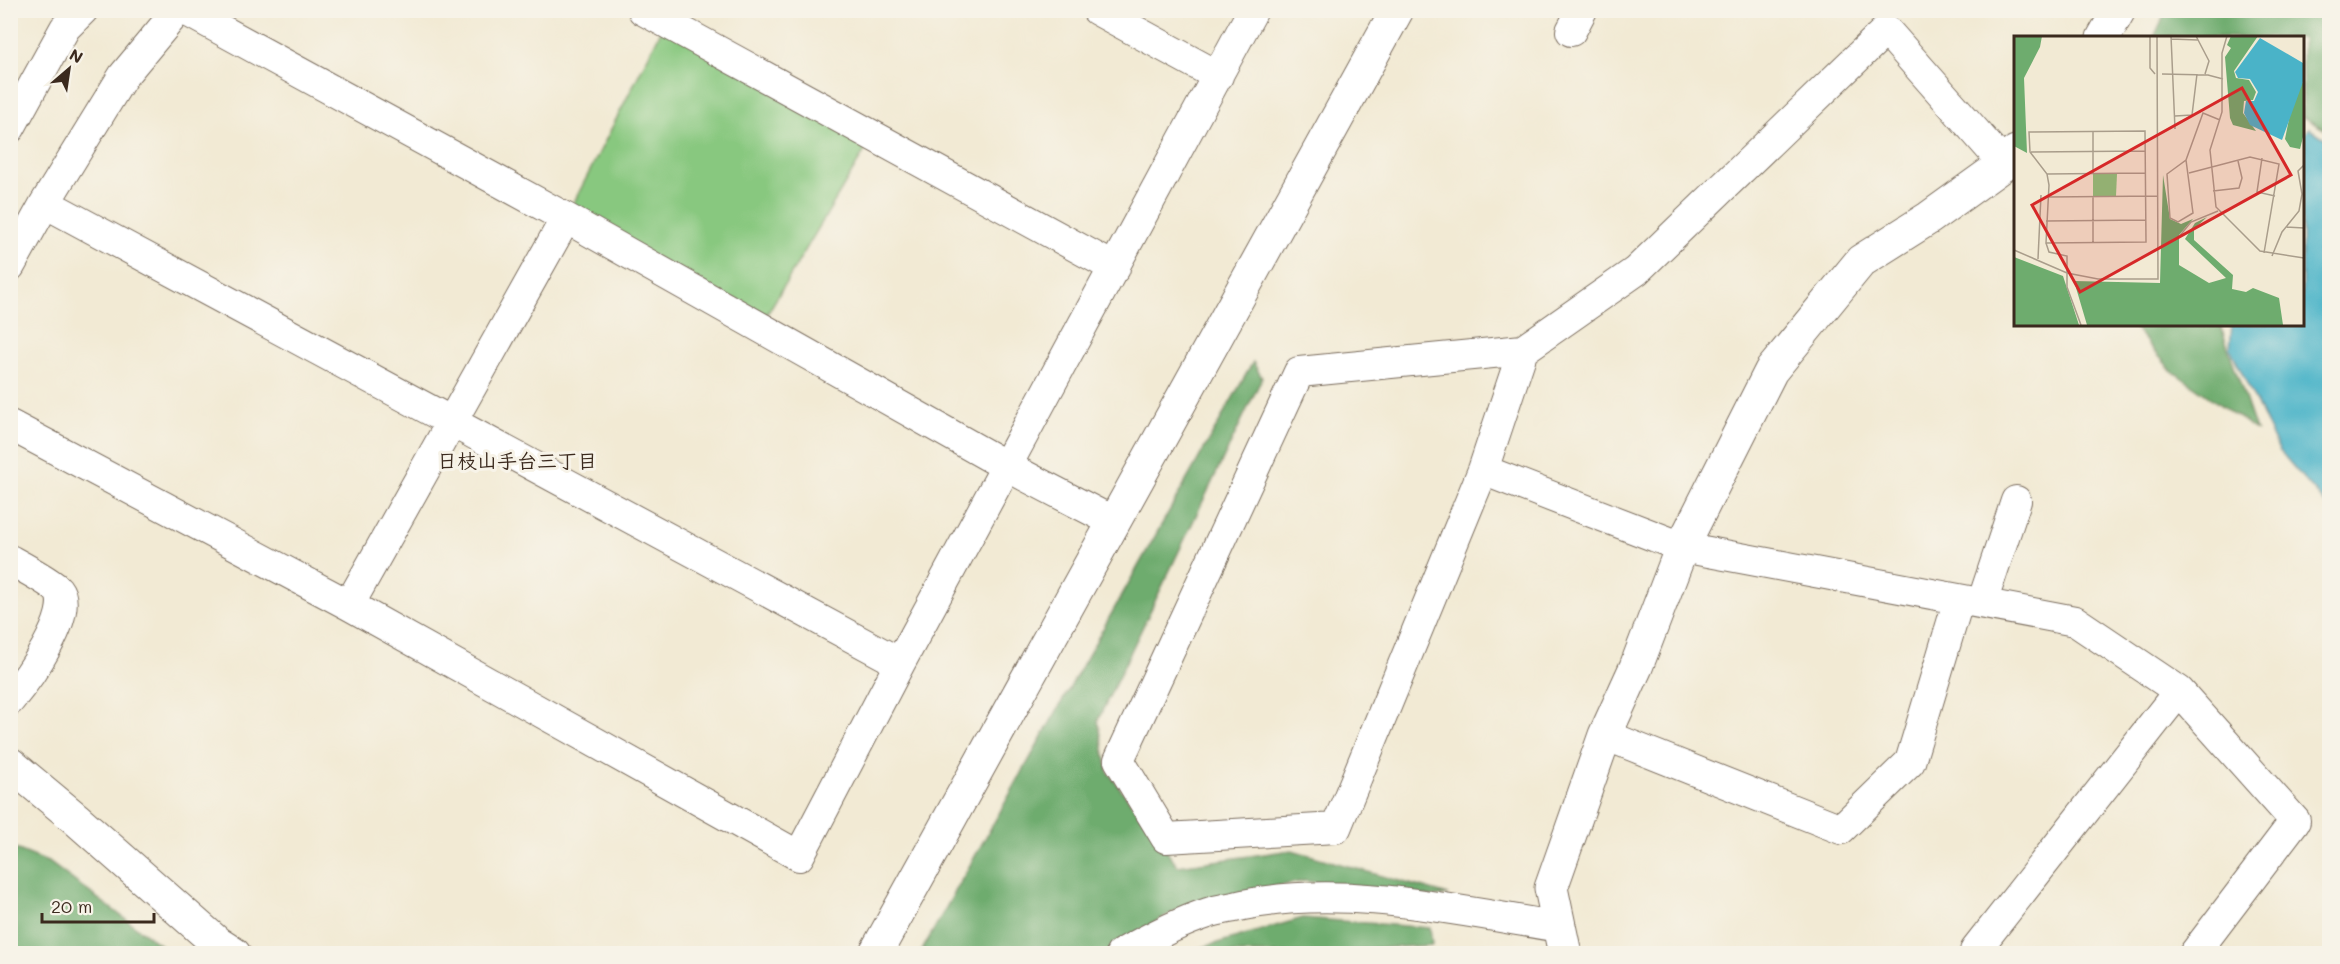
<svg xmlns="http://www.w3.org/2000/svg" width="2340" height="964" font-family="Mali,'Klee One',sans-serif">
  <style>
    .green { fill: #88c87f; stroke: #62794e; stroke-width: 1.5 }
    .forest { fill: #6eac6e; stroke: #546b46; stroke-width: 1.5 }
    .water { fill: #4ab3c8; stroke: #426e73; stroke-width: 1.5 }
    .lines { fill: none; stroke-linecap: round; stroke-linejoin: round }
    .minor-casing { stroke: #7b6d5e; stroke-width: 32 }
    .tertiary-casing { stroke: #7b6d5e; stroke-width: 35 }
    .minor { stroke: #fff; stroke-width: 30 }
    .tertiary { stroke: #fff; stroke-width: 33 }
    .labels { text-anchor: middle; stroke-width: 6; stroke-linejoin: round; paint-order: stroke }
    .neighbourhood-label { font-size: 20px; font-weight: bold; fill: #3b2a1e; stroke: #f7f3e8 }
    .inset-road { fill: none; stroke: #a99d8b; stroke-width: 1.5 }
    .view { fill: #d62828; fill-opacity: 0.15; stroke: #d62828; stroke-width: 3 }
    .inset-edge { fill: none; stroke: #3b2a1e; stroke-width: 3 }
  </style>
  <rect width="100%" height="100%" fill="#f7f3e8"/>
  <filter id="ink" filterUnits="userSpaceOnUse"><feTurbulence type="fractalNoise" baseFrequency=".0167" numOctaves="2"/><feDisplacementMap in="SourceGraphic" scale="12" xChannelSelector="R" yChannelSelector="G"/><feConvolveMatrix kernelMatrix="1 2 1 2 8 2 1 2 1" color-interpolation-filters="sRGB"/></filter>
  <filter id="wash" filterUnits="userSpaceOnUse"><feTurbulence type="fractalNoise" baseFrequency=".008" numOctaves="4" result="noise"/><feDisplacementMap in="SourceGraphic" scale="24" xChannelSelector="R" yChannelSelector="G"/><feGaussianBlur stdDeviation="1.35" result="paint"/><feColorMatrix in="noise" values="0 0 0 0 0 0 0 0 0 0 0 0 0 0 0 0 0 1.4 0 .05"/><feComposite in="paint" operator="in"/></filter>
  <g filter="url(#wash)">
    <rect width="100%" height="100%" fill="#f2ead4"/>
    <!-- green -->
    <path class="green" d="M665 23 873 137 760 326 566 218Z"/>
    <!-- forest -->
    <path class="forest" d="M2167 10 2329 11V132L2303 117 2302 38 2154 37Z
      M2131 324H2220L2256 430 2171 370Z
      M1253 362 1262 378 1098 720 1108 772 1178 866 1292 850 1448 895 1434 897 1305 881 1189 903 1111 947 1108 953 920 954Z
      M11 847 50 863 171 953H11Z
      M1303 918 1430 928 1432 945 1366 949 1341 954 1183 953Z"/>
    <!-- water -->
    <path class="water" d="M2309 128 2329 141V508L2279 450 2230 348 2232 324H2302V136Z"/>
  </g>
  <g filter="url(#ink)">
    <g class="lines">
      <defs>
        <path id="minor" d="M185 10 566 218 1008 467 1114 522
          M643 10 1115 268
          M1097 10 1218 76
          M1571 31 1582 10
          M10 128 65 28 83 10
          M45 203 900 663
          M10 266 45 203 123 76 178 10
          M1523 350 1483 470 1336 828 1166 838 1119 760 1299 372 1523 350 1636 271 1886 30 2004 164
          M10 425 349 605 799 856 900 663 1253 10
          M1483 470 1682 547 2075 621 2179 691 2295 821 2194 954
          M10 560C21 566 51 582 58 590 76 613 26 681 10 700
          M1982 603 2016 501
          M349 605 566 218
          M1605 735 1841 829 1910 762 1959 599
          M1121 954C1149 938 1177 923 1208 913 1219 909 1232 908 1243 905 1347 884 1457 911 1560 927
          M1977 954 1975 951 2179 691"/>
        <path id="tertiary" d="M2103 38 2119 10
          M10 764 75 818 217 943 234 954
          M875 954 1397 10
          M1565 954 1551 888 1605 735 1636 667 1682 547 1771 371 1861 261 1929 218 2004 164 2016 152"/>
      </defs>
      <!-- minor casing -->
      <use href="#minor" class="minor-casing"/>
      <!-- tertiary casing -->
      <use href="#tertiary" class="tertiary-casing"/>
      <!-- minor -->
      <use href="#minor" class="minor"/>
      <!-- tertiary -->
      <use href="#tertiary" class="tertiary"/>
    </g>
  </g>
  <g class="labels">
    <!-- neighbourhood labels -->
    <g class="neighbourhood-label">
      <text x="517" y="468">日枝山手台三丁目</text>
    </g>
  </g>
  <!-- overview -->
  <g transform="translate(2014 36)">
    <rect width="290" height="290" fill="#f2ead4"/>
    <path d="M79 138H103L102 160H79Z" fill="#88c87f"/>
    <path d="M28 0 26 11 10 42 13 117 0 110V0ZM217 0H244L220 35 222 42 235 44 242 56 239 64 230 65 229 77 242 95 219 89 216 82 211 21 217 12 213 9ZM289 46V101L286 113 276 111 271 103 280 58ZM149 139 156 183 167 188 193 177 179 183 165 199V229L195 247 212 242 171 203 181 187 193 181 180 193V204L219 239 218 253 232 256 239 252 265 262 269 289H73L60 245 146 247ZM0 221 49 240 65 289H0Z" fill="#6eac6e"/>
    <path d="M246 2 289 27V46L268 104 236 89 230 77 232 65H240L244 56 236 43 224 42 221 36Z" fill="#4ab3c8"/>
    <path class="inset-road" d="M136 0V32L141 38M157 0 161 93M182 0 195 25 191 38M213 0 208 17V76L196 114 202 171 246 215 290 222M157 3 184 4M148 38 194 39 209 43M161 80 178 79 183 38M131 95 132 206 32 207 35 149 33 138 16 116 15 96ZM17 116 131 115M248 122 243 156 261 160M172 124 179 177 164 186 156 182 153 138 172 124 189 77 206 84M175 137 236 121 265 128 250 217M33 138 131 137M79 138V95M199 155 225 152 228 142 224 125M34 161 144 160M32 185 132 184M272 191 290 192M164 202 177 186 204 175M79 206V160M32 207 35 216 53 220V251L67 289M0 214 53 237 84 243H144L143 0M258 220 268 196 285 175 288 158 284 135 290 129M24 223 27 159"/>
    <path class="view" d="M228 52 277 139 66 256 18 169Z"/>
    <rect width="290" height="290" class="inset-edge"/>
  </g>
  <!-- margin -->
  <rect width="2340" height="964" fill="none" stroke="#f7f3e8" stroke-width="36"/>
  <!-- north arrow -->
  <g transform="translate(69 69) rotate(29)" stroke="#f7f3e8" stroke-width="4.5" paint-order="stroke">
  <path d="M0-4.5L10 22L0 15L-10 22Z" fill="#3b2a1e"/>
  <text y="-9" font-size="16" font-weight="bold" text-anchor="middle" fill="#3b2a1e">N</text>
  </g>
  <!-- scale -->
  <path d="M42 913v9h112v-9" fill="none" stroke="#3b2a1e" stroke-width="3"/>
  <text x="51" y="913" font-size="18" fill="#3b2a1e" stroke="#f7f3e8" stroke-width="4.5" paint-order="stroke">20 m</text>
</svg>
